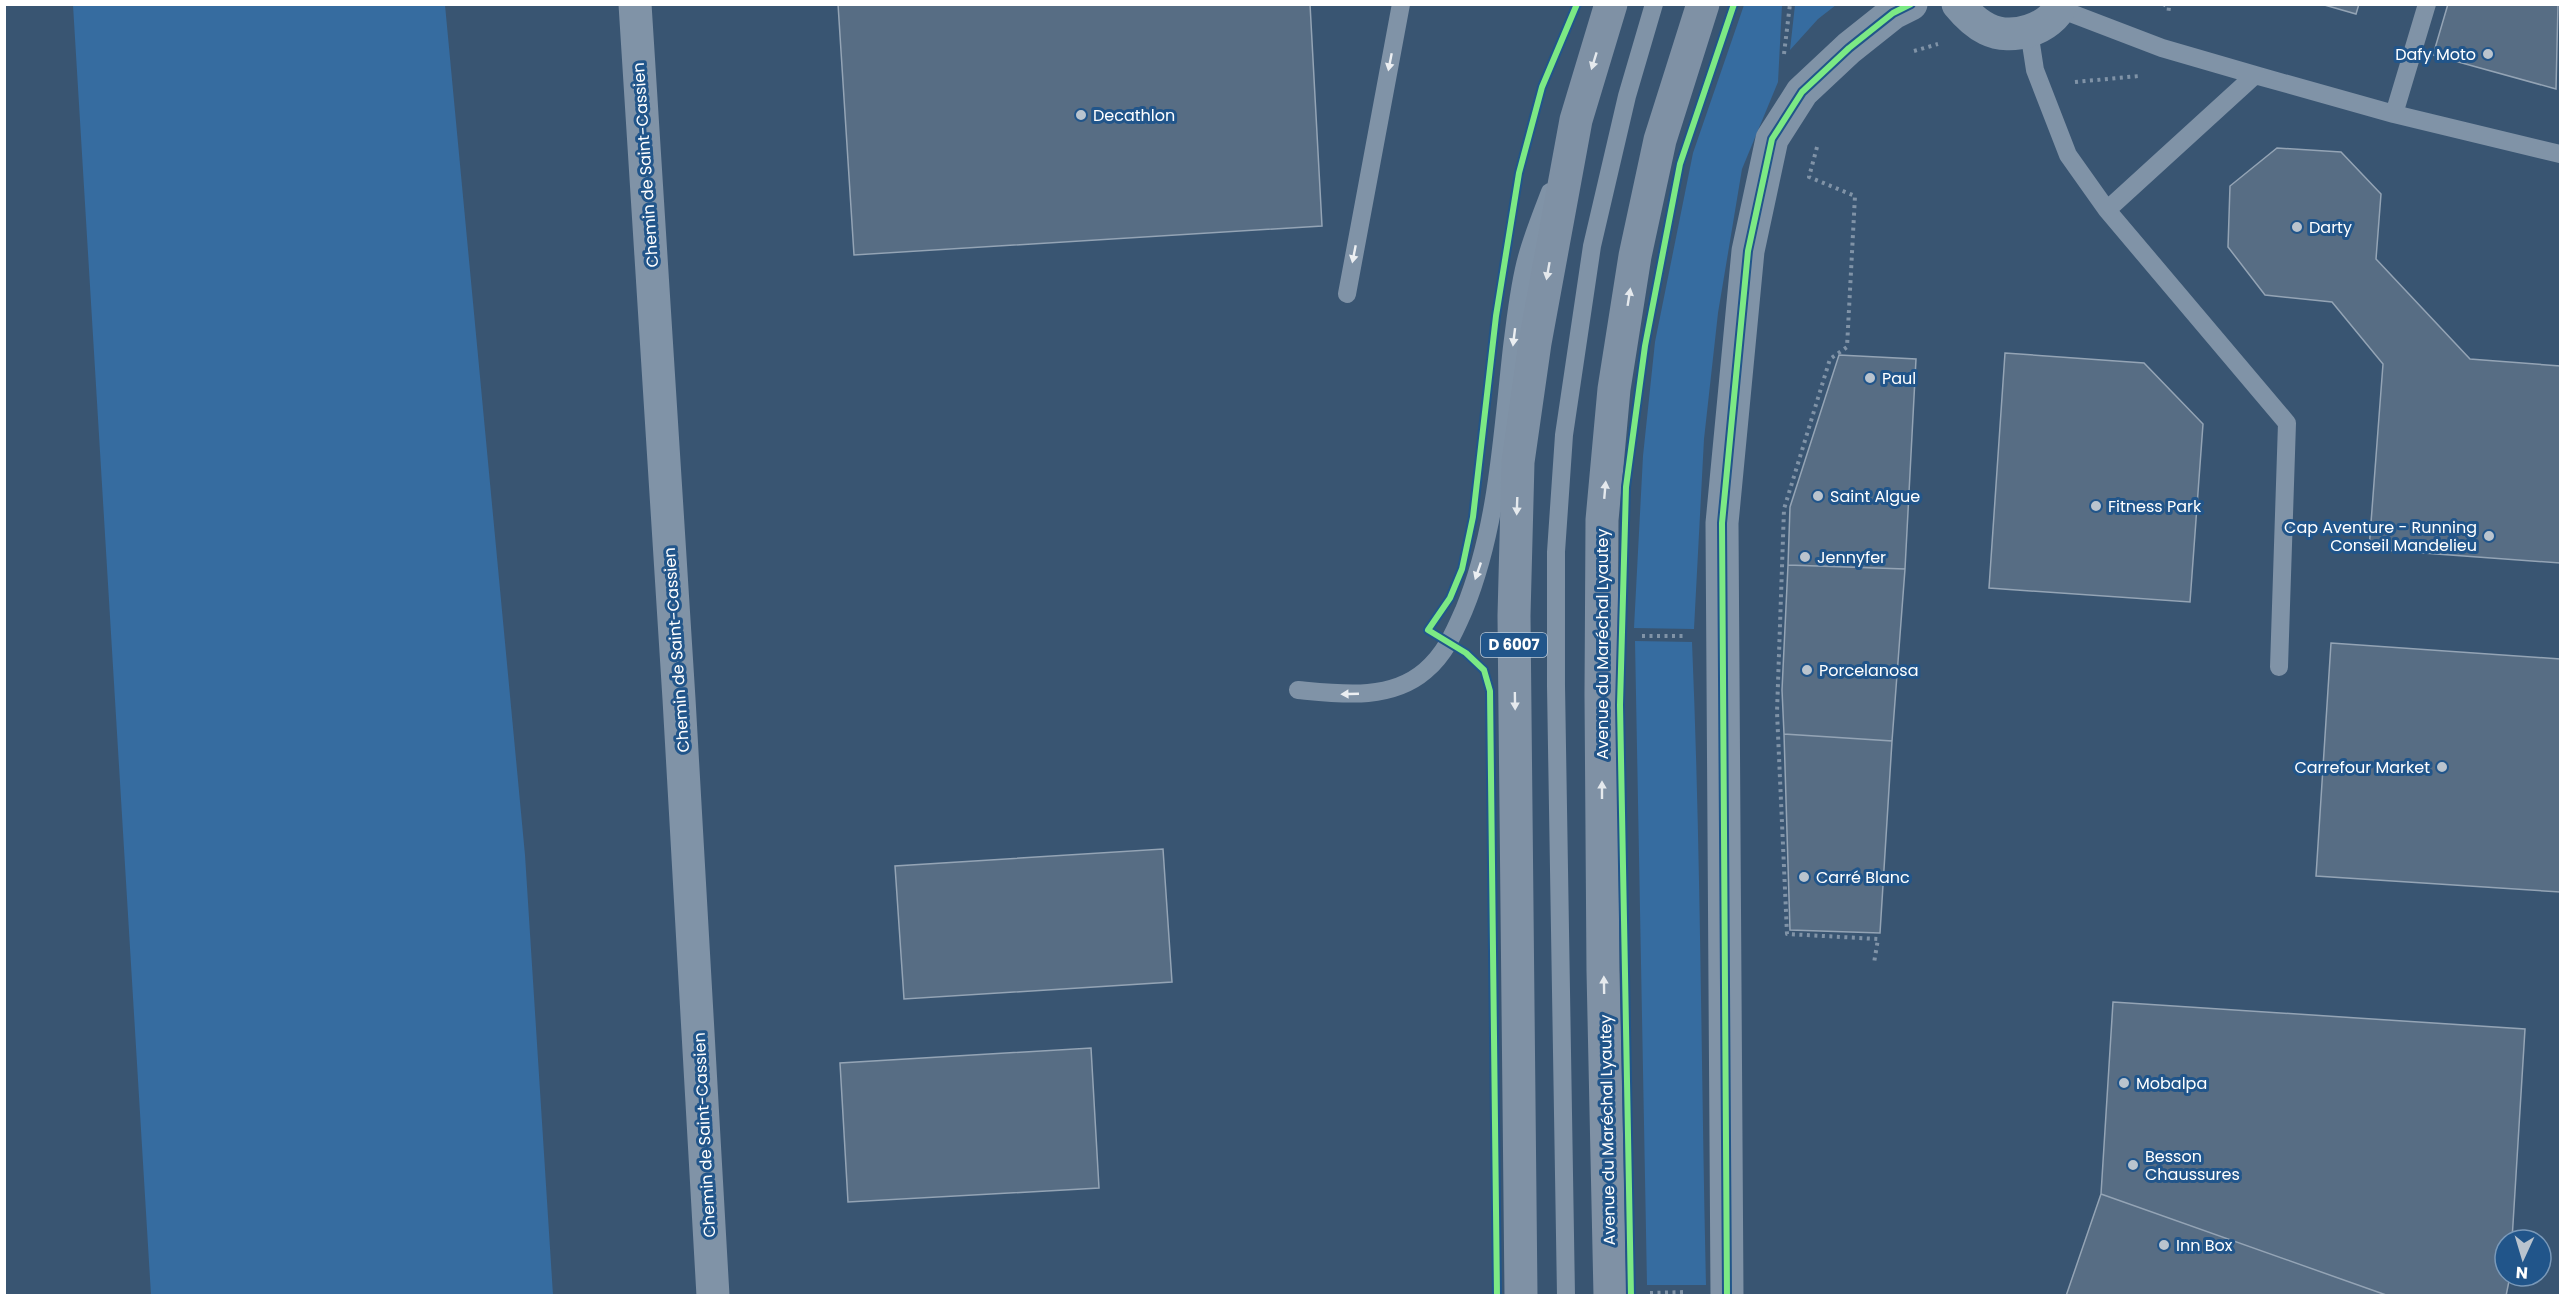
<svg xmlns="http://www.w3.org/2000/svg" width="2565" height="1300" font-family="Poppins,sans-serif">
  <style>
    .green { fill: #366ca0 }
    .building { fill: #576d84; stroke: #94a4b5; stroke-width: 1.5 }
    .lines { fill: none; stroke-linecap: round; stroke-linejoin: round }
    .path { stroke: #8093a7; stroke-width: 4; stroke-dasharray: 3 4.5; stroke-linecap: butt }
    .lane { stroke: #8093a7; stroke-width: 18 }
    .street { stroke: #8093a7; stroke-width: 33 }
    .primary { stroke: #7f91a5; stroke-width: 33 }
    .cycleway-casing { stroke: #21558a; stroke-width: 10 }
    .cycleway { stroke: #7ce984; stroke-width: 6 }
    .oneway { fill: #e5e9ed }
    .oneway2 { fill: #eceff2 }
    .poi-dot { fill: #bac4ce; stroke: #21558a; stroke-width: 2 }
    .labels { text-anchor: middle; stroke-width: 6; stroke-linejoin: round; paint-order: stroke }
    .shield { fill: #21558a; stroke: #bcccdc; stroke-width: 1.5 }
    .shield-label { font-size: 15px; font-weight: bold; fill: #fff }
    .poi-label { font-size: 16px; fill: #fff; stroke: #21558a; text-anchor: start }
    .street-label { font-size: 16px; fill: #fff; stroke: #21558a }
  </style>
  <rect width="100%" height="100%" fill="#395572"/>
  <!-- green -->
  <path class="green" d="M73 5H445L525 855 553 1295H151Z
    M1744 5H1782L1778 82 1742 169 1718 313 1704 439 1694 629 1634 628 1643 456 1655 342 1693 153Z
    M1795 5H1836L1818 19 1790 50Z
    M1635 641 1692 642C1701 856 1701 1071 1706 1285H1647Z"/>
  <!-- building -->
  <path class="building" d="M838 4H1310L1322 226 854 255Z
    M2321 4H2359L2356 14Z
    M2448 4H2558L2556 89 2433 55Z
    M2277 148 2341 152 2381 194 2376 259 2470 359 2560 366V563L2369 549 2383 364 2332 302 2265 295 2228 247 2230 186Z
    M2005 353 2144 363 2203 424 2190 602 1989 588Z
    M1839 355 1916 359 1905 569 1788 565 1790 507Z
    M1788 565 1905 569 1892 741 1784 734 1782 690Z
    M2331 643 2560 659V892L2316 876Z
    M1784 734 1892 741 1880 933 1790 930Z
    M1163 849 1172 982 904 999 895 866Z
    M2113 1002 2525 1029 2512 1240H2505V1276H2510L2506 1296H2389L2101 1194Z
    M1091 1048 1099 1188 848 1202 840 1063Z
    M2101 1194 2389 1296H2066Z"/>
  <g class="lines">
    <!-- path -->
    <path class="path" d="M2163 4 2169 7 2168 15
      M1914 51 1938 44
      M1784 54 1790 4
      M2075 82 2139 76
      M1817 147 1809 177 1855 196 1847 347 1830 359 1784 509 1777 712 1787 934 1878 939 1874 963
      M1642 636H1683
      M1650 1293 1687 1292"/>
    <!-- lane -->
    <path class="lane" d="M2060 9 2162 48 2255 75 2107 210
      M2029 31 2035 70 2068 155 2107 210 2287 423 2279 667
      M2255 75 2394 114 2560 154
      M2394 114 2427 4
      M1347 294 1401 4
      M1298 690C1340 694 1390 701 1425 671 1445 654 1454 633 1464 610 1498 527 1502 435 1512 347 1516 317 1519 285 1527 257 1533 235 1542 213 1550 192
      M1566 1296 1556 686V552L1564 435 1592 246 1627 96 1654 4"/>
    <!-- street -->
    <path class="street" d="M635 4 679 699 713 1296
      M1958 4C1967 15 1975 23 1987 29 2011 41 2051 30 2061 4
      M1727 1296 1722 523 1748 251 1772 139 1802 92 1849 48 1893 13 1911 4"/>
    <!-- primary -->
    <path class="primary" d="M1521 1296 1514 616 1518 462 1535 343 1576 120 1611 4
      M1610 1296 1603 971 1601 694 1602 520 1614 389 1635 256 1660 140 1703 4"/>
    <defs>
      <path id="cycleway" d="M1497 1296 1490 691 1484 670 1466 653 1428 630 1450 598 1462 569 1473 517 1496 316 1519 173 1542 87 1577 4
        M1631 1296 1620 705 1626 487 1645 346 1680 164 1734 4
        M1727 1296 1722 523 1748 251 1772 139 1802 92 1849 48 1893 13 1911 4"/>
    </defs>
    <!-- cycleway casing -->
    <use href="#cycleway" class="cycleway-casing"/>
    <!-- cycleway -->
    <use href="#cycleway" class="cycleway"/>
  </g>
  <!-- one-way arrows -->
  <defs><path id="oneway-solid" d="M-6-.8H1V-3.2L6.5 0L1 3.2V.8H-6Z" transform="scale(1.5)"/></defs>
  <g class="oneway">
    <use href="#oneway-solid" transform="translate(1594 61) rotate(107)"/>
    <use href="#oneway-solid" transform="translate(1548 271) rotate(100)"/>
    <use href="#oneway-solid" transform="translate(1629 297) rotate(-81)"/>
    <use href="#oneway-solid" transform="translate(1605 490) rotate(-85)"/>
    <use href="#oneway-solid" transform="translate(1517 506) rotate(92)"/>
    <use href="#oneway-solid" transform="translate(1515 701) rotate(89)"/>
    <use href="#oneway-solid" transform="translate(1602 790) rotate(-90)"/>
    <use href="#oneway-solid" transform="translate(1604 985) rotate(-91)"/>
  </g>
  <g class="oneway2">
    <use href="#oneway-solid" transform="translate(1390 62) rotate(101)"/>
    <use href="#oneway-solid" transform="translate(1354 254) rotate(101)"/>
    <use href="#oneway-solid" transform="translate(1514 337) rotate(97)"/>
    <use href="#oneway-solid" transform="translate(1478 571) rotate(109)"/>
    <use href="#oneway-solid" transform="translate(1350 694) rotate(178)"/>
  </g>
  <!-- markers -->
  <g class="poi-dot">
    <circle cx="2488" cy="54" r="6"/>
    <circle cx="1081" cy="115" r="6"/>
    <circle cx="2297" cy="227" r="6"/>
    <circle cx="1870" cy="378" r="6"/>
    <circle cx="1818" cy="496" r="6"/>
    <circle cx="2096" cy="506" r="6"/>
    <circle cx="2489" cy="536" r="6"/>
    <circle cx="1805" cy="557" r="6"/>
    <circle cx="1807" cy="670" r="6"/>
    <circle cx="2442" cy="767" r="6"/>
    <circle cx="1804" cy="877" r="6"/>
    <circle cx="2124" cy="1083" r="6"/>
    <circle cx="2133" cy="1165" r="6"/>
    <circle cx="2164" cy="1245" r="6"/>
  </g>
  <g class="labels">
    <!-- shield labels -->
    <rect class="shield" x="1481" y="633" width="66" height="24" rx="4.5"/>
    <g class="shield-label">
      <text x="1514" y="650">D 6007</text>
    </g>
    <!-- poi labels -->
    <g class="poi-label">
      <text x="2476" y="60" text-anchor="end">Dafy Moto</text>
      <text x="1093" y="121">Decathlon</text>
      <text x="2309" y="233">Darty</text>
      <text x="1882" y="384">Paul</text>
      <text x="1830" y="502">Saint Algue</text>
      <text x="2108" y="512">Fitness Park</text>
      <text x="2477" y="533" text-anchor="end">Cap Aventure - Running<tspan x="2477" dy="18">Conseil Mandelieu</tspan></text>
      <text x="1817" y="563">Jennyfer</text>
      <text x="1819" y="676">Porcelanosa</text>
      <text x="2430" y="773" text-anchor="end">Carrefour Market</text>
      <text x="1816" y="883">Carré Blanc</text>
      <text x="2136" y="1089">Mobalpa</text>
      <text x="2145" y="1162">Besson<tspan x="2145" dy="18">Chaussures</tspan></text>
      <text x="2176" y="1251">Inn Box</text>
    </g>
    <!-- street labels -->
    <g class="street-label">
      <text transform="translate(645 165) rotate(-94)" y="6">Chemin de Saint-Cassien</text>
      <text transform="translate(1602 644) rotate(-90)" y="6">Avenue du Maréchal Lyautey</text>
      <text transform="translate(676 650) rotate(-94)" y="6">Chemin de Saint-Cassien</text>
      <text transform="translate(1607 1130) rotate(-91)" y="6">Avenue du Maréchal Lyautey</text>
      <text transform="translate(704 1135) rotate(-93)" y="6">Chemin de Saint-Cassien</text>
    </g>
  </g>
  <!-- border -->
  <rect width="2565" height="1300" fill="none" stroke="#ffffff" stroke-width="12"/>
  <!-- north arrow -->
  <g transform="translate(2523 1258) rotate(184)"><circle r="28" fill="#21558a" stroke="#7a99b9" stroke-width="1.5"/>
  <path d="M0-4.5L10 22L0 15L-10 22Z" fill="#bac4ce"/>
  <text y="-9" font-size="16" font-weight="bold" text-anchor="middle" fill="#ffffff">N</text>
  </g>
</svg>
